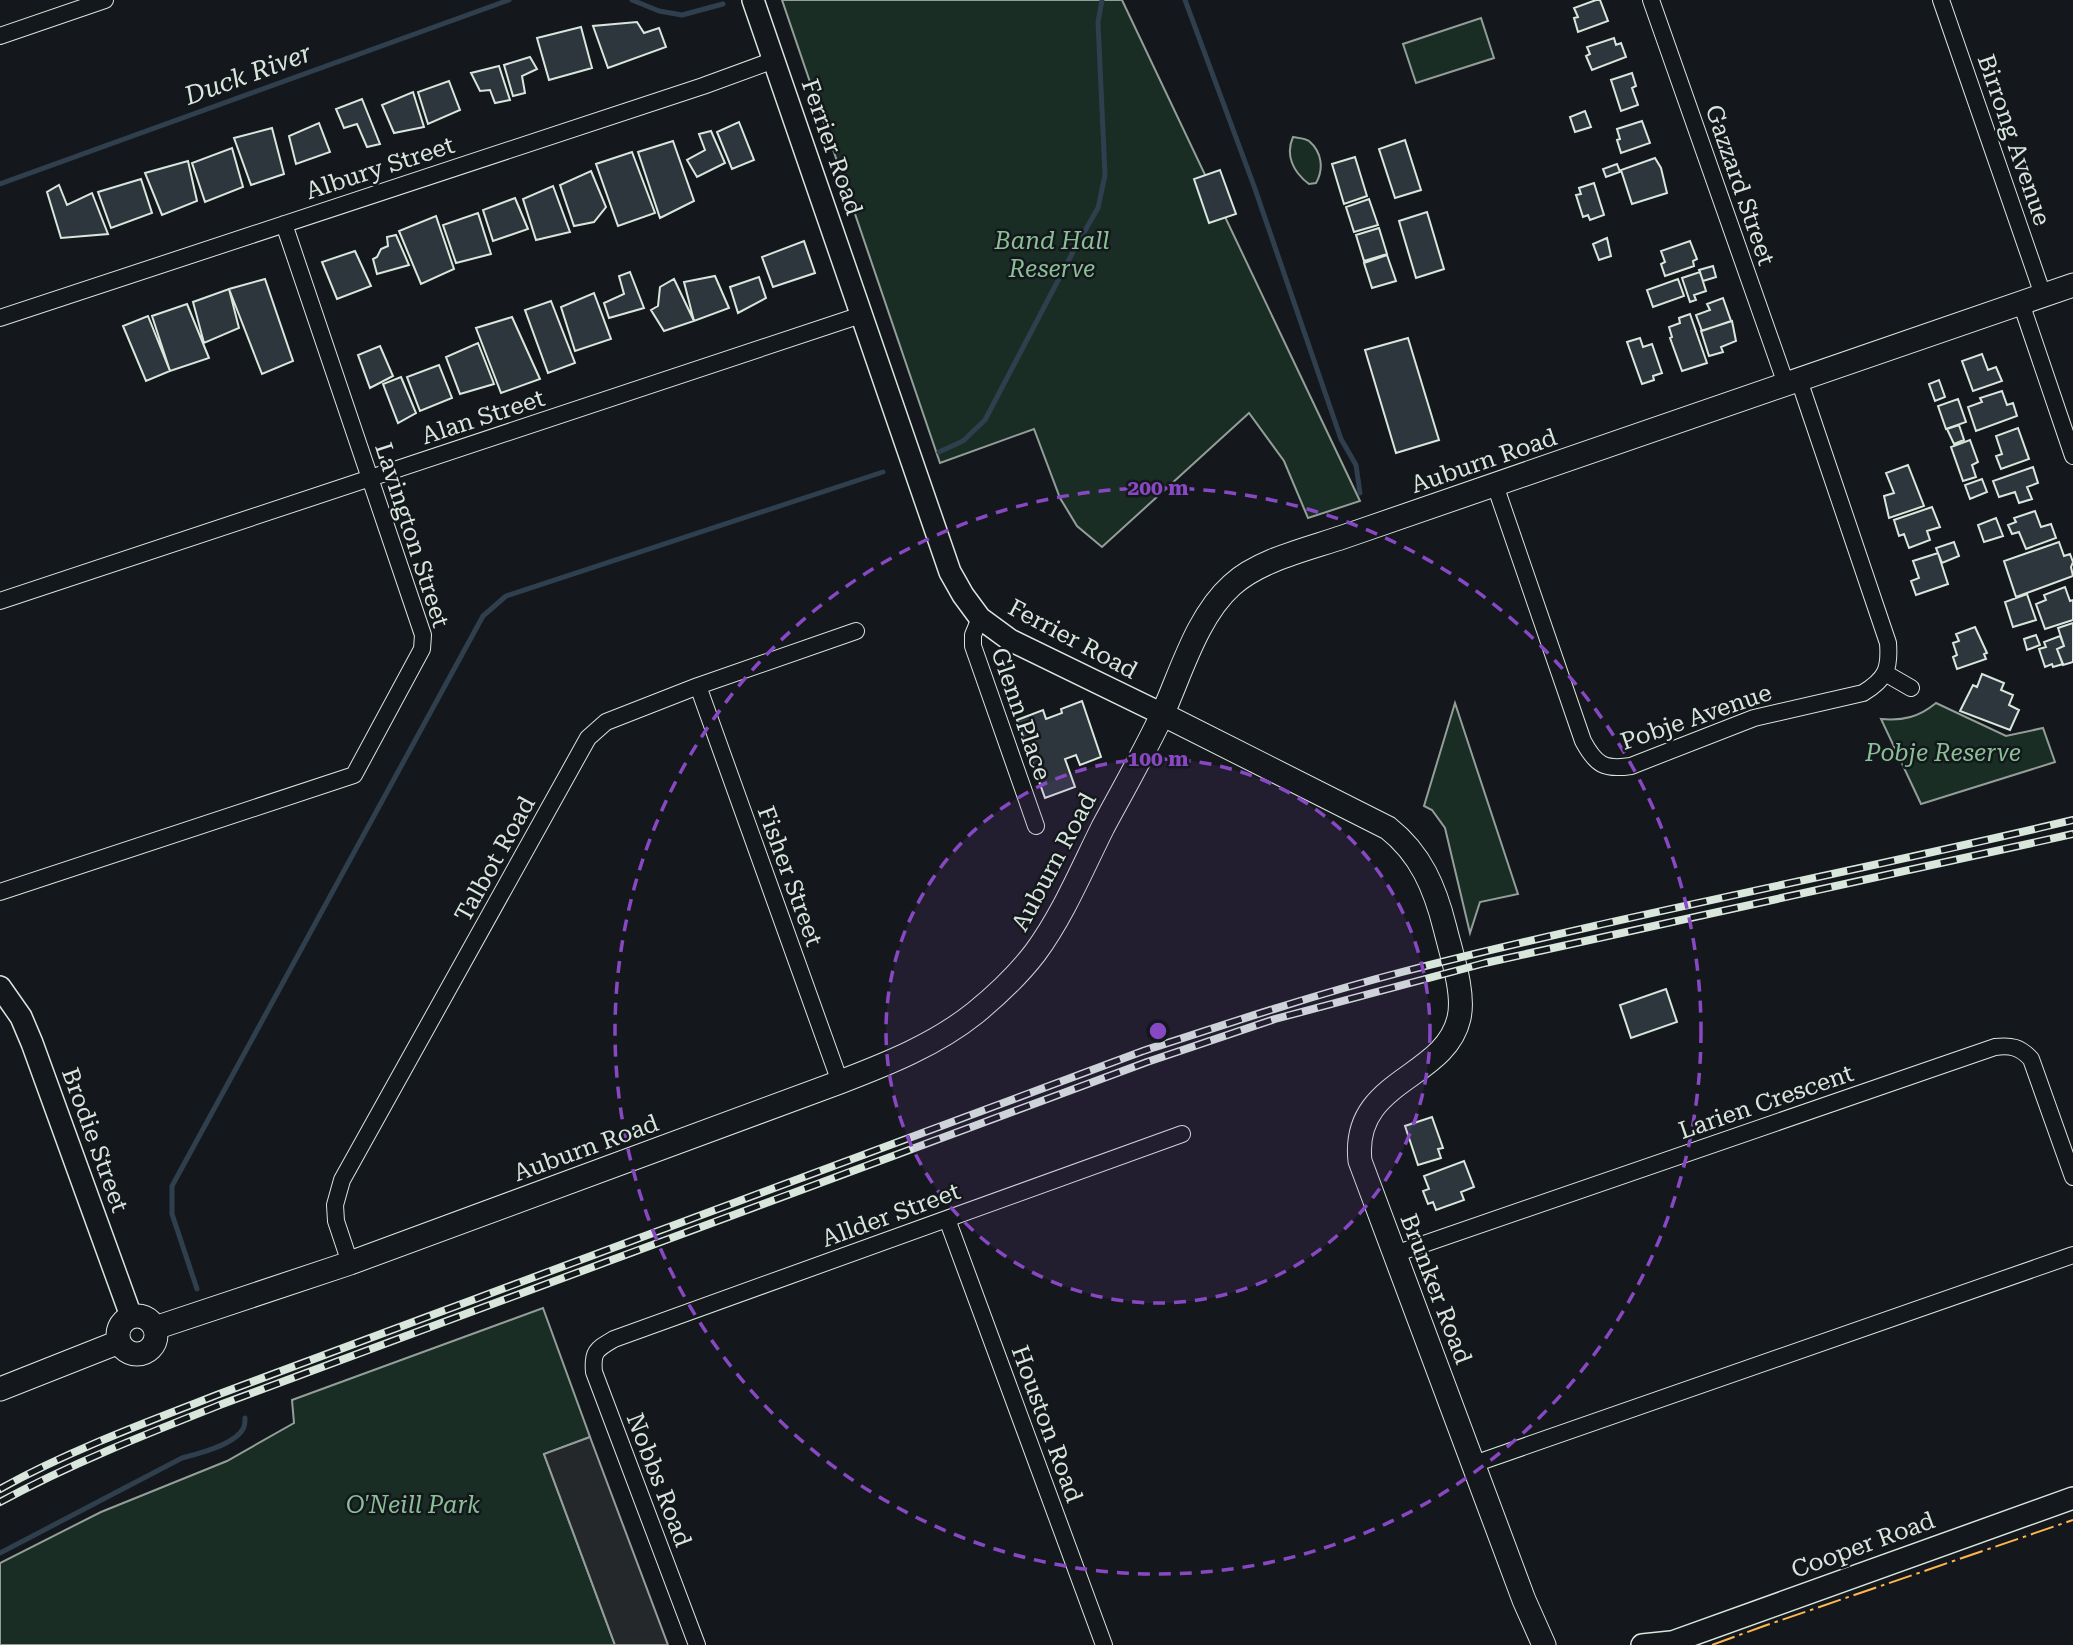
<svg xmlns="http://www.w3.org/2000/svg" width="2073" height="1645" font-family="'Roboto Serif',serif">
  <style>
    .green { fill: #1a2d24; stroke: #939e99; stroke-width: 2 }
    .parking { fill: #24282b; stroke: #939e99; stroke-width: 2 }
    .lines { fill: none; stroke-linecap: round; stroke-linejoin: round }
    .stream { stroke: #2f3f4d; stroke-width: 5 }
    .building { fill: #2c363c; stroke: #d8e6dc; stroke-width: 2 }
    .minor-casing { stroke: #d8e6dc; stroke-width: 18 }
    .tertiary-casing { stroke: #d8e6dc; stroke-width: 24 }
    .secondary-casing { stroke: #d8e6dc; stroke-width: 25 }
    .minor { stroke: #14181c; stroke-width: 16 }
    .tertiary { stroke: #14181c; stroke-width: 21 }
    .secondary { stroke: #14181c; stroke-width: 23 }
    .rail-casing { stroke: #d8e6dc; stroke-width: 8 }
    .rail { stroke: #14181c; stroke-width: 5; stroke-dasharray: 16; stroke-linecap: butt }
    .power { stroke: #ffb74d; stroke-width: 2; stroke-dasharray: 24 5 3.5 5; stroke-linecap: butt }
    .ring { fill: none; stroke: #8948c3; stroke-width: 3.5; stroke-dasharray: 12 9 }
    .labels { text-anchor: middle; stroke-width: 5; stroke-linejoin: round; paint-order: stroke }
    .street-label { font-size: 24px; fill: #d8e6dc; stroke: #14181c }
    .park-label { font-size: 24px; font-style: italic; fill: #8ac095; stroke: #14181c }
    .water-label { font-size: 26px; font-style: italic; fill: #d8e6dc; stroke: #14181c }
    .centre { fill: #8948c3; stroke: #14181c; stroke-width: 3.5 }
    .ring-label { font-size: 21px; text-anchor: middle; font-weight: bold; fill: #8948c3; stroke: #14181c; stroke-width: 5; stroke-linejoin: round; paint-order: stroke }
  </style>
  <rect width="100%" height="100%" fill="#14181c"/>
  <!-- green -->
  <path class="green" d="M782 0H1122L1360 501 1308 518 1284 461 1249 413 1102 547 1077 526 1060 498 1034 429 940 463Z
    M1481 18 1494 58 1416 83 1403 44Z
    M1293 137C1298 138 1305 138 1309 141 1322 152 1324 169 1316 183L1309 184C1293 172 1285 155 1293 137Z
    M1455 703 1518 894 1480 902 1470 933 1445 828 1432 810 1424 806Z
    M1936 703 2006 736 2043 728 2055 762 1921 804 1881 719C1903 721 1919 717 1936 703Z
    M543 1308 590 1437 544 1454 615 1645H0V1563L101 1512 227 1461 294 1423 292 1400Z"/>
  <!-- parking -->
  <path class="parking" d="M590 1437 668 1645H615L544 1454Z"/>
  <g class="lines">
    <!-- stream -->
    <path class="stream" d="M632 0 659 11 682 15 723 4
      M1185 0 1254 186 1341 439 1356 465 1360 493
      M0 184 509 0
      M939 452 963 441 985 420 1075 248 1098 208 1105 175 1098 22 1102 0
      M197 1289 172 1214V1186L483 616 506 596 883 472
      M0 1553 182 1458C198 1454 234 1445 243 1429 245 1426 245 1422 245 1418"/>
  </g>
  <!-- building -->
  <path class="building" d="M1596 0H1600L1608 21 1578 32 1574 18 1578 17 1574 8Z
    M637 22 644 33 659 28 666 47 608 68 593 26Z
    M581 27 592 68 549 80 537 38Z
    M1614 38 1616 45 1621 43 1626 57 1592 70 1586 56 1590 54 1587 47Z
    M530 57 537 69 522 76 525 93 513 96 504 65Z
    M499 66 510 100 495 103 490 90 480 91 471 73Z
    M1632 73 1636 86 1632 88 1638 105 1621 111 1611 80Z
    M449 81 460 110 428 124 418 92Z
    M413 92 424 127 394 133 382 105Z
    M362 99 380 144 367 147 357 124 344 128 336 109Z
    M1585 111 1591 127 1575 132 1570 117Z
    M1642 121 1650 143 1621 153 1617 140 1620 139 1617 129Z
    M739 122 754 160 732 169 717 132Z
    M319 123 330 152 296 164 289 136Z
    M272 128 284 174 251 185 234 138Z
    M711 131 725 163 697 177 687 160 705 150 699 134Z
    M1405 140 1421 190 1395 198 1379 149Z
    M673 141 694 201 660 218 638 152Z
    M232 148 243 187 205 202 192 163Z
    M632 152 655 213 618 226 596 164Z
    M1355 157 1367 196 1344 204 1332 164Z
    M1655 158 1661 168 1667 193 1632 204 1621 170Z
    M188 161 197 201 162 215 145 173Z
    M1617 164 1620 172 1606 177 1603 169Z
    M1220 170 1236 214 1209 223 1194 179Z
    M591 171 606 207 594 222 574 226 560 185Z
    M141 179 152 213 111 228 98 192Z
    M1594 183 1604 215 1590 220 1588 215 1583 217 1576 195 1581 194 1579 188Z
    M59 185 67 205 92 193 108 234 61 238 47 192Z
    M553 186 570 232 536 240 523 199Z
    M515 198 528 229 493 241 483 210Z
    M1369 199 1378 225 1354 232 1346 207Z
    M1427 212 1444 269 1416 278 1399 221Z
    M478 213 491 254 456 263 443 225Z
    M436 216 454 269 421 284 399 231Z
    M1379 228 1387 254 1364 261 1356 235Z
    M396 235 409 265 377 274 373 259 377 257 381 249 388 246 387 237Z
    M1607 238 1611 256 1599 260 1593 244Z
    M804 241 815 273 773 287 762 257Z
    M1690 241 1697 259 1693 261 1694 266 1665 276 1661 264 1665 262 1661 251Z
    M355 251 371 286 337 299 322 262Z
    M1387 255 1396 281 1372 288 1364 263Z
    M1713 266 1716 277 1703 281 1699 270Z
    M630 272 644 308 609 318 604 303 624 294 619 276Z
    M1700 272 1706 291 1694 295 1696 300 1690 302 1682 278Z
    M715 276 729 308 694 321 684 282Z
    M759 277 766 298 738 313 730 287Z
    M265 279 293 361 262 374 229 289Z
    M674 279 694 321 664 331 651 310 658 306 660 287Z
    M1678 279 1684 296 1653 307 1647 290Z
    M229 289 239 328 204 343 193 302Z
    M594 293 611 339 575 351 561 307Z
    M1723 298 1731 321 1702 331 1696 315 1710 310 1707 304Z
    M551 301 575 363 548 373 525 310Z
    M187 304 209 358 170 371 152 316Z
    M1690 314 1707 363 1682 371 1670 338 1672 337 1669 327 1680 323 1679 318Z
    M148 316 170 371 146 381 123 326Z
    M512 317 540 379 501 393 476 328Z
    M1732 321 1736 341 1721 347 1723 352 1709 356 1701 331Z
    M1408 338 1439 440 1396 453 1365 350Z
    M1640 338 1643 347 1652 344 1662 373 1653 376 1654 380 1642 384 1627 342Z
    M478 343 494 384 460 394 446 357Z
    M380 346 393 376 370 388 358 355Z
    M1982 354 1988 370 1996 367 2002 381 1973 391 1962 361Z
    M439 365 452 398 420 411 407 377Z
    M401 377 416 413 398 423 383 384Z
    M1939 380 1945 397 1935 401 1929 384Z
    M2002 391 2007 405 2013 403 2017 416 1976 431 1968 407 1982 402 1980 398Z
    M1958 399 1966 422 1946 429 1938 406Z
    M1959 425 1964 440 1954 444 1947 429Z
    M2018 428 2029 459 2001 469 1996 456 2002 454 1996 436Z
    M1970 440 1978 462 1972 465 1976 477 1963 481 1951 447Z
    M1908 465 1924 506 1889 518 1884 496 1894 493 1886 473Z
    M2033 467 2038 483 2027 487 2032 499 2019 503 2015 492 1999 497 1993 481Z
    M1982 479 1987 492 1970 499 1965 485Z
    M1932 507 1940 527 1927 531 1930 540 1909 548 1904 534 1899 536 1894 520Z
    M2035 511 2041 527 2051 524 2056 538 2026 549 2019 532 2012 534 2008 525 2016 522 2014 518Z
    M1996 518 2003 536 1984 542 1978 525Z
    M1954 542 1959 556 1942 563 1936 548Z
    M2059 542 2064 556 2070 554 2073 562 2071 567 2073 576 2016 597 2004 561Z
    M1938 553 1948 584 1916 595 1911 581 1919 578 1913 561Z
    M2065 587 2070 601 2073 600V620L2045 629 2036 604 2046 600 2044 595Z
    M2027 594 2036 620 2013 627 2005 602Z
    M2073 623V662L2063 665 2057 649 2064 646 2058 628Z
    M1975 627 1987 653 1984 654 1986 659 1957 669 1953 657 1957 655 1953 643 1959 641 1956 634Z
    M2036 635 2040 645 2027 650 2024 639Z
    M2060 636 2064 646 2057 649 2063 664 2053 667 2052 664 2045 667 2039 649 2046 647 2044 642Z
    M1982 674 2004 683 2001 690 2013 695 2009 705 2019 710 2010 730 1960 711 1973 685 1977 687Z
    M1082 701 1101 757 1080 765 1076 755 1065 759 1075 787 1045 798 1017 720 1043 710 1046 719 1062 713 1061 709Z
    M1666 989 1677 1022 1631 1038 1620 1005Z
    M1432 1117 1443 1148 1438 1149 1441 1158 1418 1165 1405 1126Z
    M1464 1161 1474 1187 1461 1192 1464 1200 1436 1210 1433 1202 1428 1204 1423 1191 1429 1189 1424 1176Z"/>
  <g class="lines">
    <defs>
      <path id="minor" d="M1651 0 1786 384
        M1941 0 2043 295
        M0 36 105 0
        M2021 303 2073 456
        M0 318 703 86 774 60
        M1495 485 1583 741C1596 765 1604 770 1631 766L1754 718 1863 693C1886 679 1890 669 1888 643L1799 380
        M0 601 861 315
        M980 618 973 635V646L1036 826
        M1885 673 1911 688
        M698 686 840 1082
        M0 892 354 775 422 649 423 635 284 224
        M947 1219 1104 1645
        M1395 1254 1995 1047C2011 1045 2020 1047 2031 1059L2073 1177
        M350 1263 336 1221 335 1205 342 1180 588 738 606 722 698 686 856 631
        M1474 1464 2073 1255
        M697 1645 594 1372C592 1351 597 1349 614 1339L1182 1134"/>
      <path id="tertiary" d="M753 0 950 572 963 595 980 618 1010 640 1162 714
        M0 987 21 1017 32 1043 131 1316
        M1642 1645 1671 1642
        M1664 1645 2073 1498"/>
      <path id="secondary" d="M1162 714 1388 828C1421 854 1435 888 1445 928 1451 953 1465 993 1459 1018 1445 1080 1351 1079 1360 1161L1524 1600 1544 1645
        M118 1335a19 19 0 1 1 38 0a19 19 0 1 1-38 0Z
        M155 1328 350 1263 840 1082C887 1064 935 1045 975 1013 997 995 1018 975 1035 953 1063 915 1082 869 1103 827 1123 790 1144 753 1162 715 1181 673 1197 616 1232 585 1259 560 1308 549 1343 537L2073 285
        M0 1389 119 1342"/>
    </defs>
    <!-- minor casing -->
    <use href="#minor" class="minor-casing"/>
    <!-- tertiary casing -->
    <use href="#tertiary" class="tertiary-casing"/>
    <!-- secondary casing -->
    <use href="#secondary" class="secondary-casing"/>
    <!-- minor -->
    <use href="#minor" class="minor"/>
    <!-- tertiary -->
    <use href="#tertiary" class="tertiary"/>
    <!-- secondary -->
    <use href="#secondary" class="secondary"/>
    <defs>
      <path id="rail" d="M0 1489C70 1450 147 1422 222 1393L1143 1051C1229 1023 1314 995 1402 972 1624 915 1850 873 2073 820
        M0 1502C72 1463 149 1433 225 1403L1147 1062 1275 1019 1485 963 2073 834"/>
    </defs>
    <!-- rail casing -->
    <use href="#rail" class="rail-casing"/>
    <!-- rail -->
    <use href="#rail" class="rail"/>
    <!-- power -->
    <path class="power" d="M1712 1645 1764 1626 2073 1520"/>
  </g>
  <!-- distance rings -->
  <circle cx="1158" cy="1031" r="272" fill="#8948c3" fill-opacity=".12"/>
  <g class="ring">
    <circle cx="1158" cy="1031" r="272"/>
    <circle cx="1158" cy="1031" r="543"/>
  </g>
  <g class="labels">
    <!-- street labels -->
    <g class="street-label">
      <text transform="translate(2014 140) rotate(71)" y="8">Birrong Avenue</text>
      <text transform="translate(832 147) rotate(71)" y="8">Ferrier Road</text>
      <text transform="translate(380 168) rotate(-18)" y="8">Albury Street</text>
      <text transform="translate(1740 185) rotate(71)" y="8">Gazzard Street</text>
      <text transform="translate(483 417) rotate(-18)" y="8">Alan Street</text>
      <text transform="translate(1484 461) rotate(-19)" y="8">Auburn Road</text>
      <text transform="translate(412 535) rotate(72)" y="8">Lavington Street</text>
      <text transform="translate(1073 639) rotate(28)" y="8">Ferrier Road</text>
      <text transform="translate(1021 714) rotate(71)" y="8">Glenn Place</text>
      <text transform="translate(1696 717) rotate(-19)" y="8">Pobje Avenue</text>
      <text transform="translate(495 859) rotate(-61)" y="8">Talbot Road</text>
      <text transform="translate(1054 862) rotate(-62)" y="8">Auburn Road</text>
      <text transform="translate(790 876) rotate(70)" y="8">Fisher Street</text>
      <text transform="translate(1766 1102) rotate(-19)" y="8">Larien Crescent</text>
      <text transform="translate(95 1140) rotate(70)" y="8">Brodie Street</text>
      <text transform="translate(586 1148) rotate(-20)" y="8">Auburn Road</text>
      <text transform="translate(891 1215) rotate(-20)" y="8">Allder Street</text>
      <text transform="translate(1436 1289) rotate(69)" y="8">Brunker Road</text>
      <text transform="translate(1047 1424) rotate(70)" y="8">Houston Road</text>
      <text transform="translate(659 1480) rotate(69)" y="8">Nobbs Road</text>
      <text transform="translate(1863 1545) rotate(-20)" y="8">Cooper Road</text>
    </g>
    <!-- park labels -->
    <g class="park-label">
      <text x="1052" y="249">Band Hall<tspan x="1052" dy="28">Reserve</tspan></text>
      <text x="1943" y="761">Pobje Reserve</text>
      <text x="413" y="1513">O'Neill Park</text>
    </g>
    <!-- water labels -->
    <g class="water-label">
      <text transform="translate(248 74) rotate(-20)" y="9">Duck River</text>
    </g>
  </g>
  <circle cx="1158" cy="1031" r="10" class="centre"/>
  <g class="ring-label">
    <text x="1158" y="495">200 m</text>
    <text x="1158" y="766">100 m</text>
  </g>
</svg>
